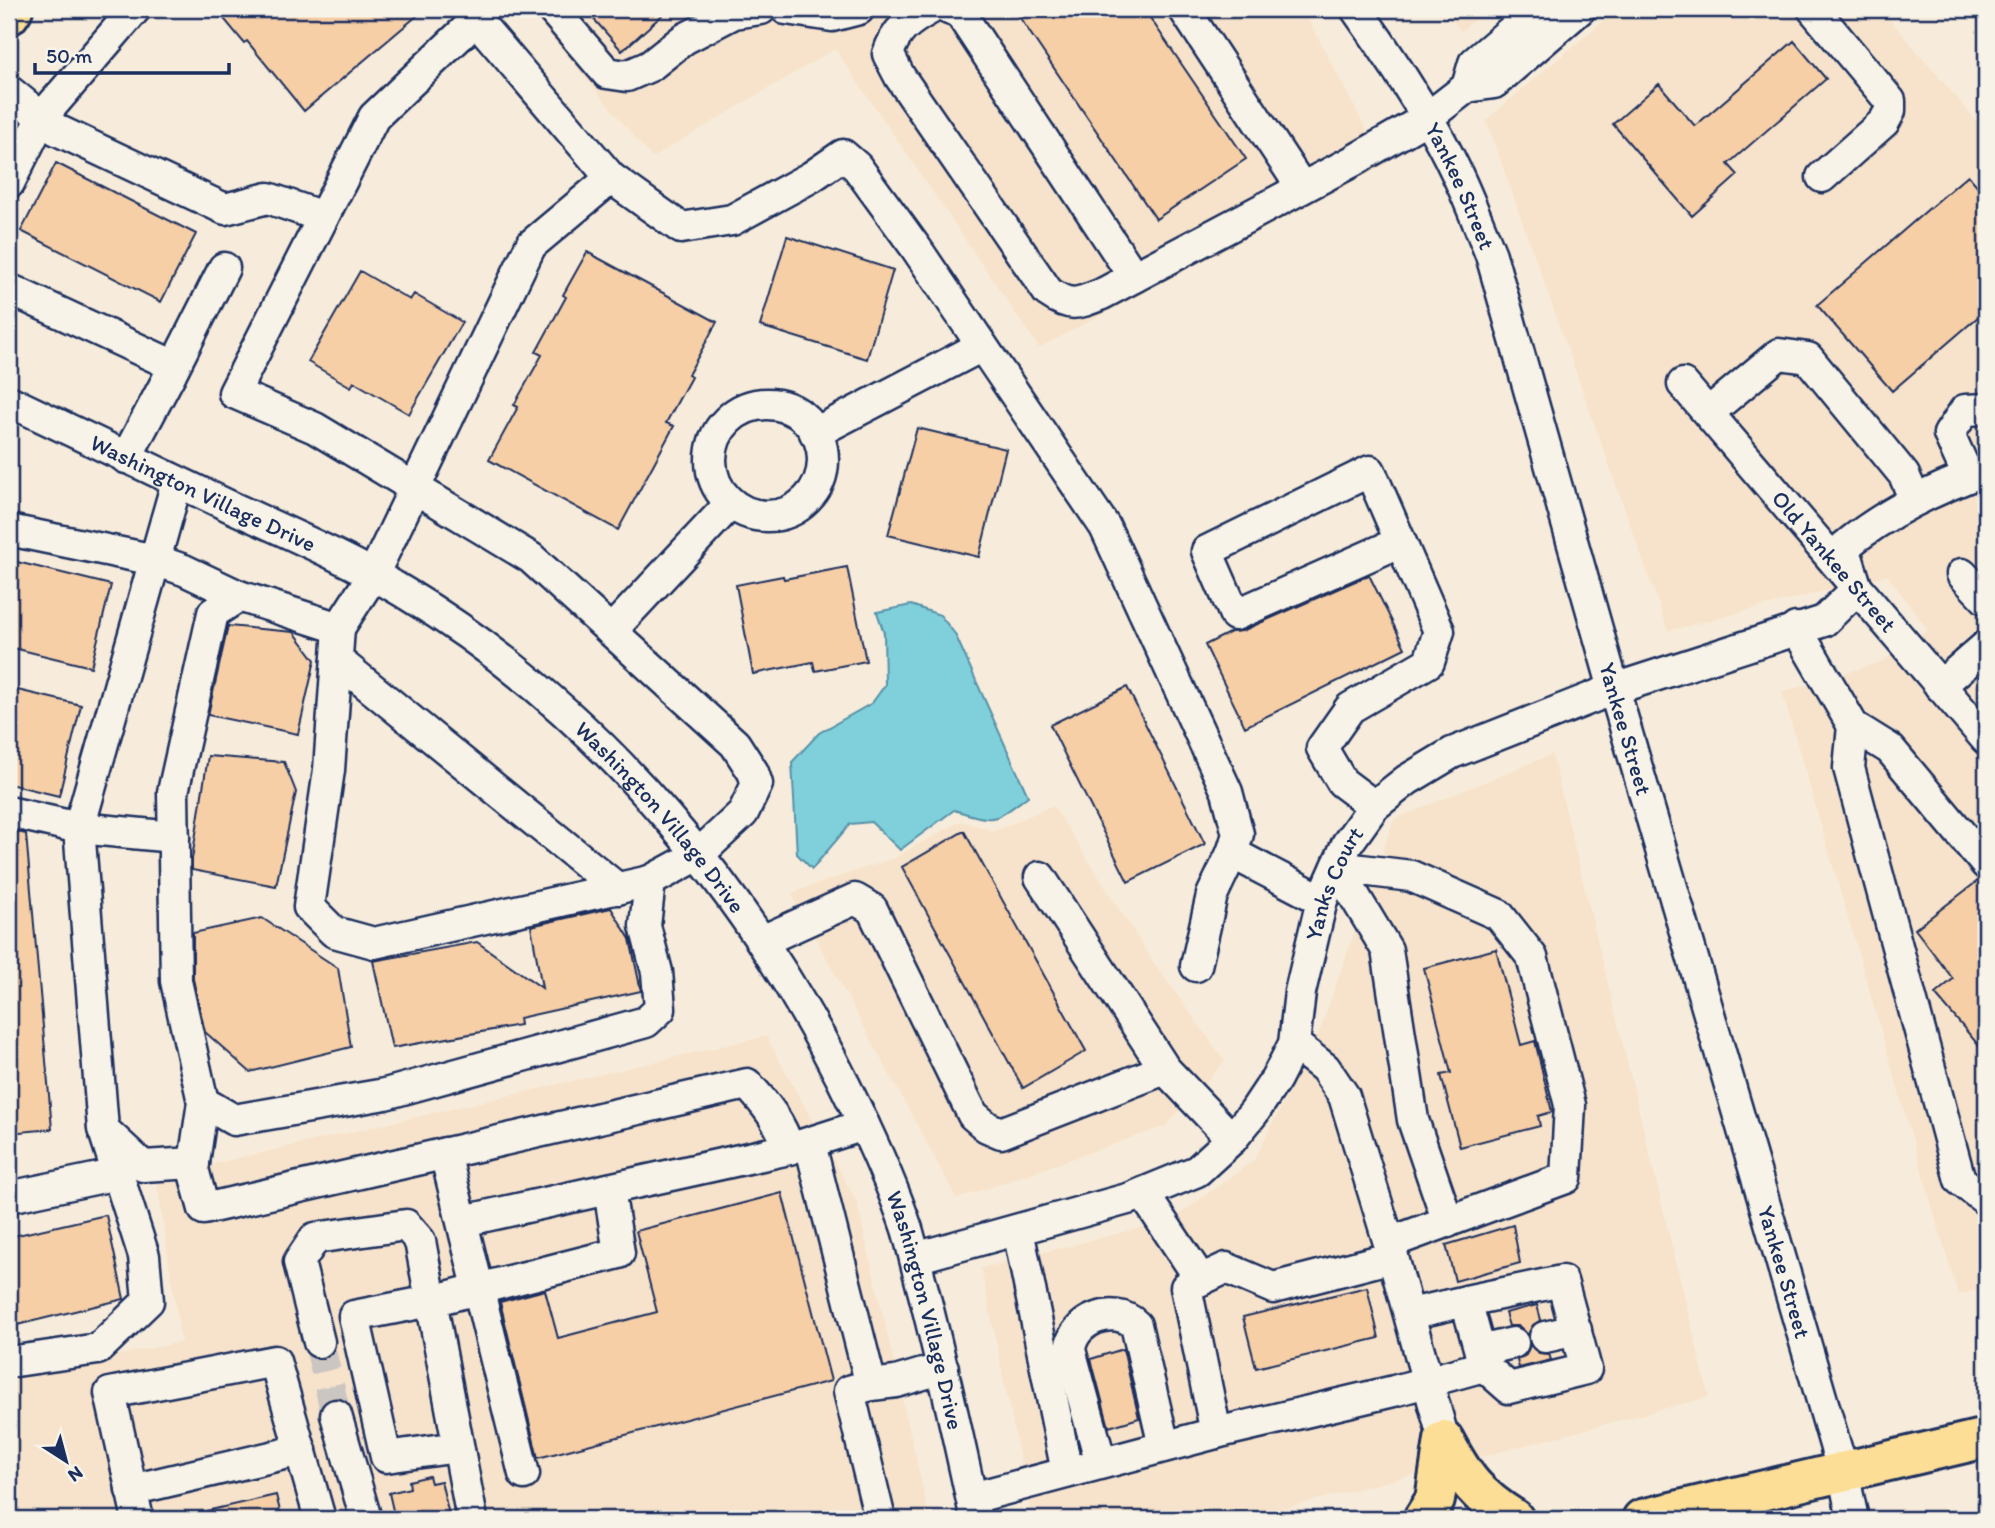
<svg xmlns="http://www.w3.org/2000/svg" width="1995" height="1528" font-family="Itim,sans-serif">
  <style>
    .built { fill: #f7e3cb }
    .water { fill: #7fd0da; stroke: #5790a8; stroke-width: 2 }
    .building { fill: #f7cfa6; stroke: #1b2f5e; stroke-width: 2 }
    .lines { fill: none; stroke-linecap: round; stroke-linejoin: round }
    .minor-tunnel { stroke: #cbc6c2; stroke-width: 30; stroke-dasharray: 30 15; stroke-linecap: butt }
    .minor-casing { stroke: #1b2f5e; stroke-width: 35 }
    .major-casing { stroke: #1b2f5e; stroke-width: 44 }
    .minor { stroke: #f7f3e8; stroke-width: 30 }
    .major { stroke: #fdde96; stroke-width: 38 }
    .labels { text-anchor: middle; stroke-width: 6; stroke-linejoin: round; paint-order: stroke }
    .street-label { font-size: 23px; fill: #1b2f5e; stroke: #f7f3e8 }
  </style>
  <rect width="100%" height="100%" fill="#f7ecdb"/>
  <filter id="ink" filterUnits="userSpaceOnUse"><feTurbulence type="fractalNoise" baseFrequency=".0143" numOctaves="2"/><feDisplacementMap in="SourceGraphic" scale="14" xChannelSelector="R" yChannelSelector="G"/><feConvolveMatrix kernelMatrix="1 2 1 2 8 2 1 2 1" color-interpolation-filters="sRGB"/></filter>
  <g filter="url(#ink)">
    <!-- built -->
    <path class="built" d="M528 9H1299L1310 22 1385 165 1039 348 835 49 652 158Z
      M1443 9H1488L1461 31Z
      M1617 9H1881L1986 132V1288L1958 1295 1782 692 1881 662 1928 630 1887 575 1668 631 1486 120Z
      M1552 754 1709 1397 1244 1519H1032L981 1268 1171 1220 1254 1160 1320 1030 1394 819Z
      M1053 805 1150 957 1225 1061 1166 1126 957 1199 791 893 894 858 960 821 995 831Z
      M766 1036 857 1202 930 1519H9V1377L181 1342 156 1177Z"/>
    <!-- water -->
    <path class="water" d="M911 605 940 615 955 634 1028 796C993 822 997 823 954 810L900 850 871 822 850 824 812 869 797 854 792 762 819 733 872 703 885 685 884 633 877 612Z"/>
    <!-- building -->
    <path class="building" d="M216 9H425L304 111 247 41 244 43Z
      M585 9H669L622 51Z
      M1014 9H1144L1246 159 1156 219Z
      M1794 41 1826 79 1728 164 1738 175 1692 216 1613 124 1659 84 1695 126Z
      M56 163 196 234 161 302 21 231Z
      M1968 175 1986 196V310L1892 391 1817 305Z
      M787 236 893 270 867 359 760 326Z
      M587 252 717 322 688 375 691 377 666 423 674 426 618 530 489 460 518 407 514 405 542 355 536 352 566 297 563 295Z
      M360 271 410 300 414 294 462 322 409 414 354 382 351 387 308 362Z
      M917 428 1006 449 979 557 888 535Z
      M9 560 111 585 91 667 9 647Z
      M847 567 866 661 815 671 813 662 753 674 736 585 783 576 784 579Z
      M1369 575 1405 648 1245 727 1205 645 1231 632 1242 631Z
      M228 626 294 632 315 660 298 734 208 715Z
      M1127 687 1205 844 1128 882 1050 725Z
      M9 688 81 705 59 796 9 784Z
      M208 756 284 762 296 792 276 886 192 870V859Z
      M9 830 26 834 52 1129 9 1133Z
      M964 831 1086 1051 1023 1088 902 867Z
      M1979 880 1986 881V1054L1935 994 1953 979 1915 929Z
      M611 908 630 939 641 991 519 1018 520 1025 392 1048 373 961 477 942 542 988 531 926Z
      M262 918 338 968 351 1047 250 1072 205 1032 193 979V933Z
      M1496 949 1521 1045 1535 1041 1552 1112 1538 1116 1540 1126 1460 1147 1441 1075 1451 1073 1424 968Z
      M782 1193 831 1381 538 1458 500 1302 545 1290 558 1338 657 1312 636 1231Z
      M106 1215 124 1299 9 1327V1237Z
      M1513 1225 1520 1263 1455 1281 1446 1245Z
      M1367 1287 1379 1338 1256 1368 1243 1317Z
      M1537 1305 1541 1320 1533 1325 1528 1335 1519 1326H1509L1505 1313Z
      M1530 1345 1539 1353 1549 1354 1551 1360 1519 1368 1517 1360 1526 1355Z
      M1123 1349 1139 1418 1109 1427 1091 1359Z
      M429 1476 431 1483 441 1481 450 1519H395L389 1493 410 1488 409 1481Z
      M276 1495 282 1519H207L206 1511Z"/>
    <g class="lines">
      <!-- minor-tunnel -->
      <path class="minor-tunnel" d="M319 1342 336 1415"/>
      <defs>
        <g id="minor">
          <path d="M467 9 611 178 681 228 732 220 811 177 843 155 857 167 916 248 1105 527 1227 792 1238 834 1232 853 1322 900"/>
          <path d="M552 9 607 73 627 76 650 66 684 39 734 13 761 9"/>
          <path d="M786 9 832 16 859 9"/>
          <path d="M930 9C908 21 896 30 888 54L900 77 1048 292C1071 308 1077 304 1102 294L1353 161 1427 118 1467 87 1494 83 1580 9"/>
          <path d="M949 9 960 13 1134 277"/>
          <path d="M1184 9 1302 188"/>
          <path id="s1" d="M1356 9C1384 48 1411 89 1435 131 1458 171 1474 213 1491 255L1614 689 1843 1472 1853 1519"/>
          <path d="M1813 9 1890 101V111L1884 122 1822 177"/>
          <path d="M476 20 374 117 234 393 315 428 531 558 735 744 753 772 757 784 743 813 698 855 650 881 645 926 657 972 660 1009 646 1022 385 1094 234 1120 203 1102 176 981 173 792 213 613 239 596 339 628 373 575 531 245 611 178"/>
          <path d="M1467 87 1474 63 1537 9"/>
          <path d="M9 91 57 130 225 209 268 198 323 217"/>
          <path d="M9 183 42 117 135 9"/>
          <path d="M9 289 166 362 170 375 126 458"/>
          <path d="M170 375 224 268"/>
          <path id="s2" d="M1683 384 1986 739"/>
          <path id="s3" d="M9 401C82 436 155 471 229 506 288 533 349 559 405 593 602 712 756 899 855 1106 874 1145 893 1187 907 1229 913 1249 917 1269 923 1290 943 1366 959 1443 976 1519"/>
          <circle cx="767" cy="460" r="56"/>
          <path d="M1708 413 1779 354 1808 358 1904 475 1915 500"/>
          <path d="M815 433 982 346"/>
          <path d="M1968 476 1949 434 1965 410 1986 409"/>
          <path d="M177 482 79 828 103 1129 143 1166 194 1163"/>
          <path d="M9 530 155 560 184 570 239 596"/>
          <path d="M1962 574 1986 599"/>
          <path d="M339 628 329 770 309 907 334 932 374 943 650 881"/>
          <path d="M1796 628 1853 726 1890 749 1986 864"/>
          <path d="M611 631 730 504"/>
          <path d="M337 660 618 889"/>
          <path d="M1940 686 1986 646"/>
          <path d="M1853 726 1849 768 1960 1180 1986 1200"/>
          <path d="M1374 806 1342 782 1322 748 1350 708 1429 662 1439 631 1370 471 1207 551 1235 615 1400 542"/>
          <path d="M9 812 79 828 174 837"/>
          <path d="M1337 867 1411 876 1499 915 1532 957 1570 1105 1566 1178 1389 1243"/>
          <path d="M1337 867 1387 950 1413 1120 1448 1222"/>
          <path d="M1040 877 1165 1069 1232 1139"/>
          <path d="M762 941 855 899 872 909 973 1115 987 1127 1001 1133 1165 1069"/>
          <path d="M1196 966 1212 895 1232 853"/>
          <path d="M1294 1044 1325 1068 1344 1096 1389 1243 1444 1440"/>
          <path d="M203 1102 193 1169 204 1209 747 1084C765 1103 781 1123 789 1149"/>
          <path d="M810 1144 871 1385 896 1382 943 1368"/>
          <path d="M445 1153 524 1474"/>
          <path d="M1143 1193 1201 1280"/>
          <path d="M9 1197 118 1174"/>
          <path d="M463 1221 789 1149 864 1125"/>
          <path d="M1018 1230 1067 1472"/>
          <path d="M1393 1257 1273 1288 1226 1268 1186 1287 1216 1433 1394 1391 1484 1366"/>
          <path id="s4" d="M915 1258 1131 1198 1197 1171 1232 1139 1254 1112 1276 1079 1294 1044 1300 992 1322 900 1347 844 1374 806 1407 780 1452 753 1614 689 1824 621 1857 589 1844 547C1886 512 1935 489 1986 470"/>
          <path d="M1410 1314 1466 1301 1484 1366 1509 1388 1586 1369 1562 1281 1466 1301"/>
          <path d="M1545 1337 1576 1330"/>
          <path d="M319 1342 299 1262 315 1238 406 1225 420 1241 472 1519"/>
          <path d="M1480 1351 1513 1343"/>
          <path d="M9 1362 98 1349 148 1301 144 1256 104 1131"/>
          <path d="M871 1385 849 1391 880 1519"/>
          <path d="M336 1415 366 1519"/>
          <path d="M458 1447 386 1457 354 1316 431 1301 619 1253 609 1189"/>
          <path d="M1101 1463 1070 1350C1073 1319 1115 1304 1136 1325L1164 1446"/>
          <path d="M131 1490 301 1450"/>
          <path d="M972 1498 1216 1433"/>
          <path d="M138 1519 110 1393 275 1361 320 1519"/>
        </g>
        <path id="major" d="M9 15 13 9
          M1444 1440C1464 1478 1477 1496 1514 1519
          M1423 1519 1435 1500 1444 1440
          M1642 1519 1986 1438"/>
      </defs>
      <!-- minor casing -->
      <use href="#minor" class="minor-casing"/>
      <!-- major casing -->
      <use href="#major" class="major-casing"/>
      <!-- minor -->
      <use href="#minor" class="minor"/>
      <!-- major -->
      <use href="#major" class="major"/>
    </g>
  </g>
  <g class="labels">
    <!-- street labels -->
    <g class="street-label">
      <text dy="8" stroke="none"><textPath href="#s1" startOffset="206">Yankee Street</textPath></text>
      <text dy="8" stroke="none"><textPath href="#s3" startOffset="215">Washington Village Drive</textPath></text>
      <text dy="8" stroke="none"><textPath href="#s2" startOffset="233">Old Yankee Street</textPath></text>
      <text dy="8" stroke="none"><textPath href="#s1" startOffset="774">Yankee Street</textPath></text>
      <text dy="8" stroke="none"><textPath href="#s3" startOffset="782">Washington Village Drive</textPath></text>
      <text dy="8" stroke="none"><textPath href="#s4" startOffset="623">Yanks Court</textPath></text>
      <text dy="8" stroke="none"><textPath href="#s1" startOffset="1340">Yankee Street</textPath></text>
      <text dy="8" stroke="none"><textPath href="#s3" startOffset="1349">Washington Village Drive</textPath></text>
    </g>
  </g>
  <!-- margin -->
  <rect width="1995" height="1528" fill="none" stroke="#f7f3e8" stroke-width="35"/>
  <rect x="18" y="18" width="1960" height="1493" fill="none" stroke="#1b2f5e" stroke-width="2.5" filter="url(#ink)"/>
  <!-- north arrow -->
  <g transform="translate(66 1461) rotate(144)" stroke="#f7f3e8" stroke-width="5" paint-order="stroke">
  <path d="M0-5L12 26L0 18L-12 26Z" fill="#1b2f5e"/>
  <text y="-10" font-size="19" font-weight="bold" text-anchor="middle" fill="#1b2f5e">N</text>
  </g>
  <!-- scale -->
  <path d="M35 63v10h194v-10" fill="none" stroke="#1b2f5e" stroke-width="3.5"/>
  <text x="46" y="63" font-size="21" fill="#1b2f5e" stroke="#f7f3e8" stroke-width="5" paint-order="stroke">50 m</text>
</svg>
